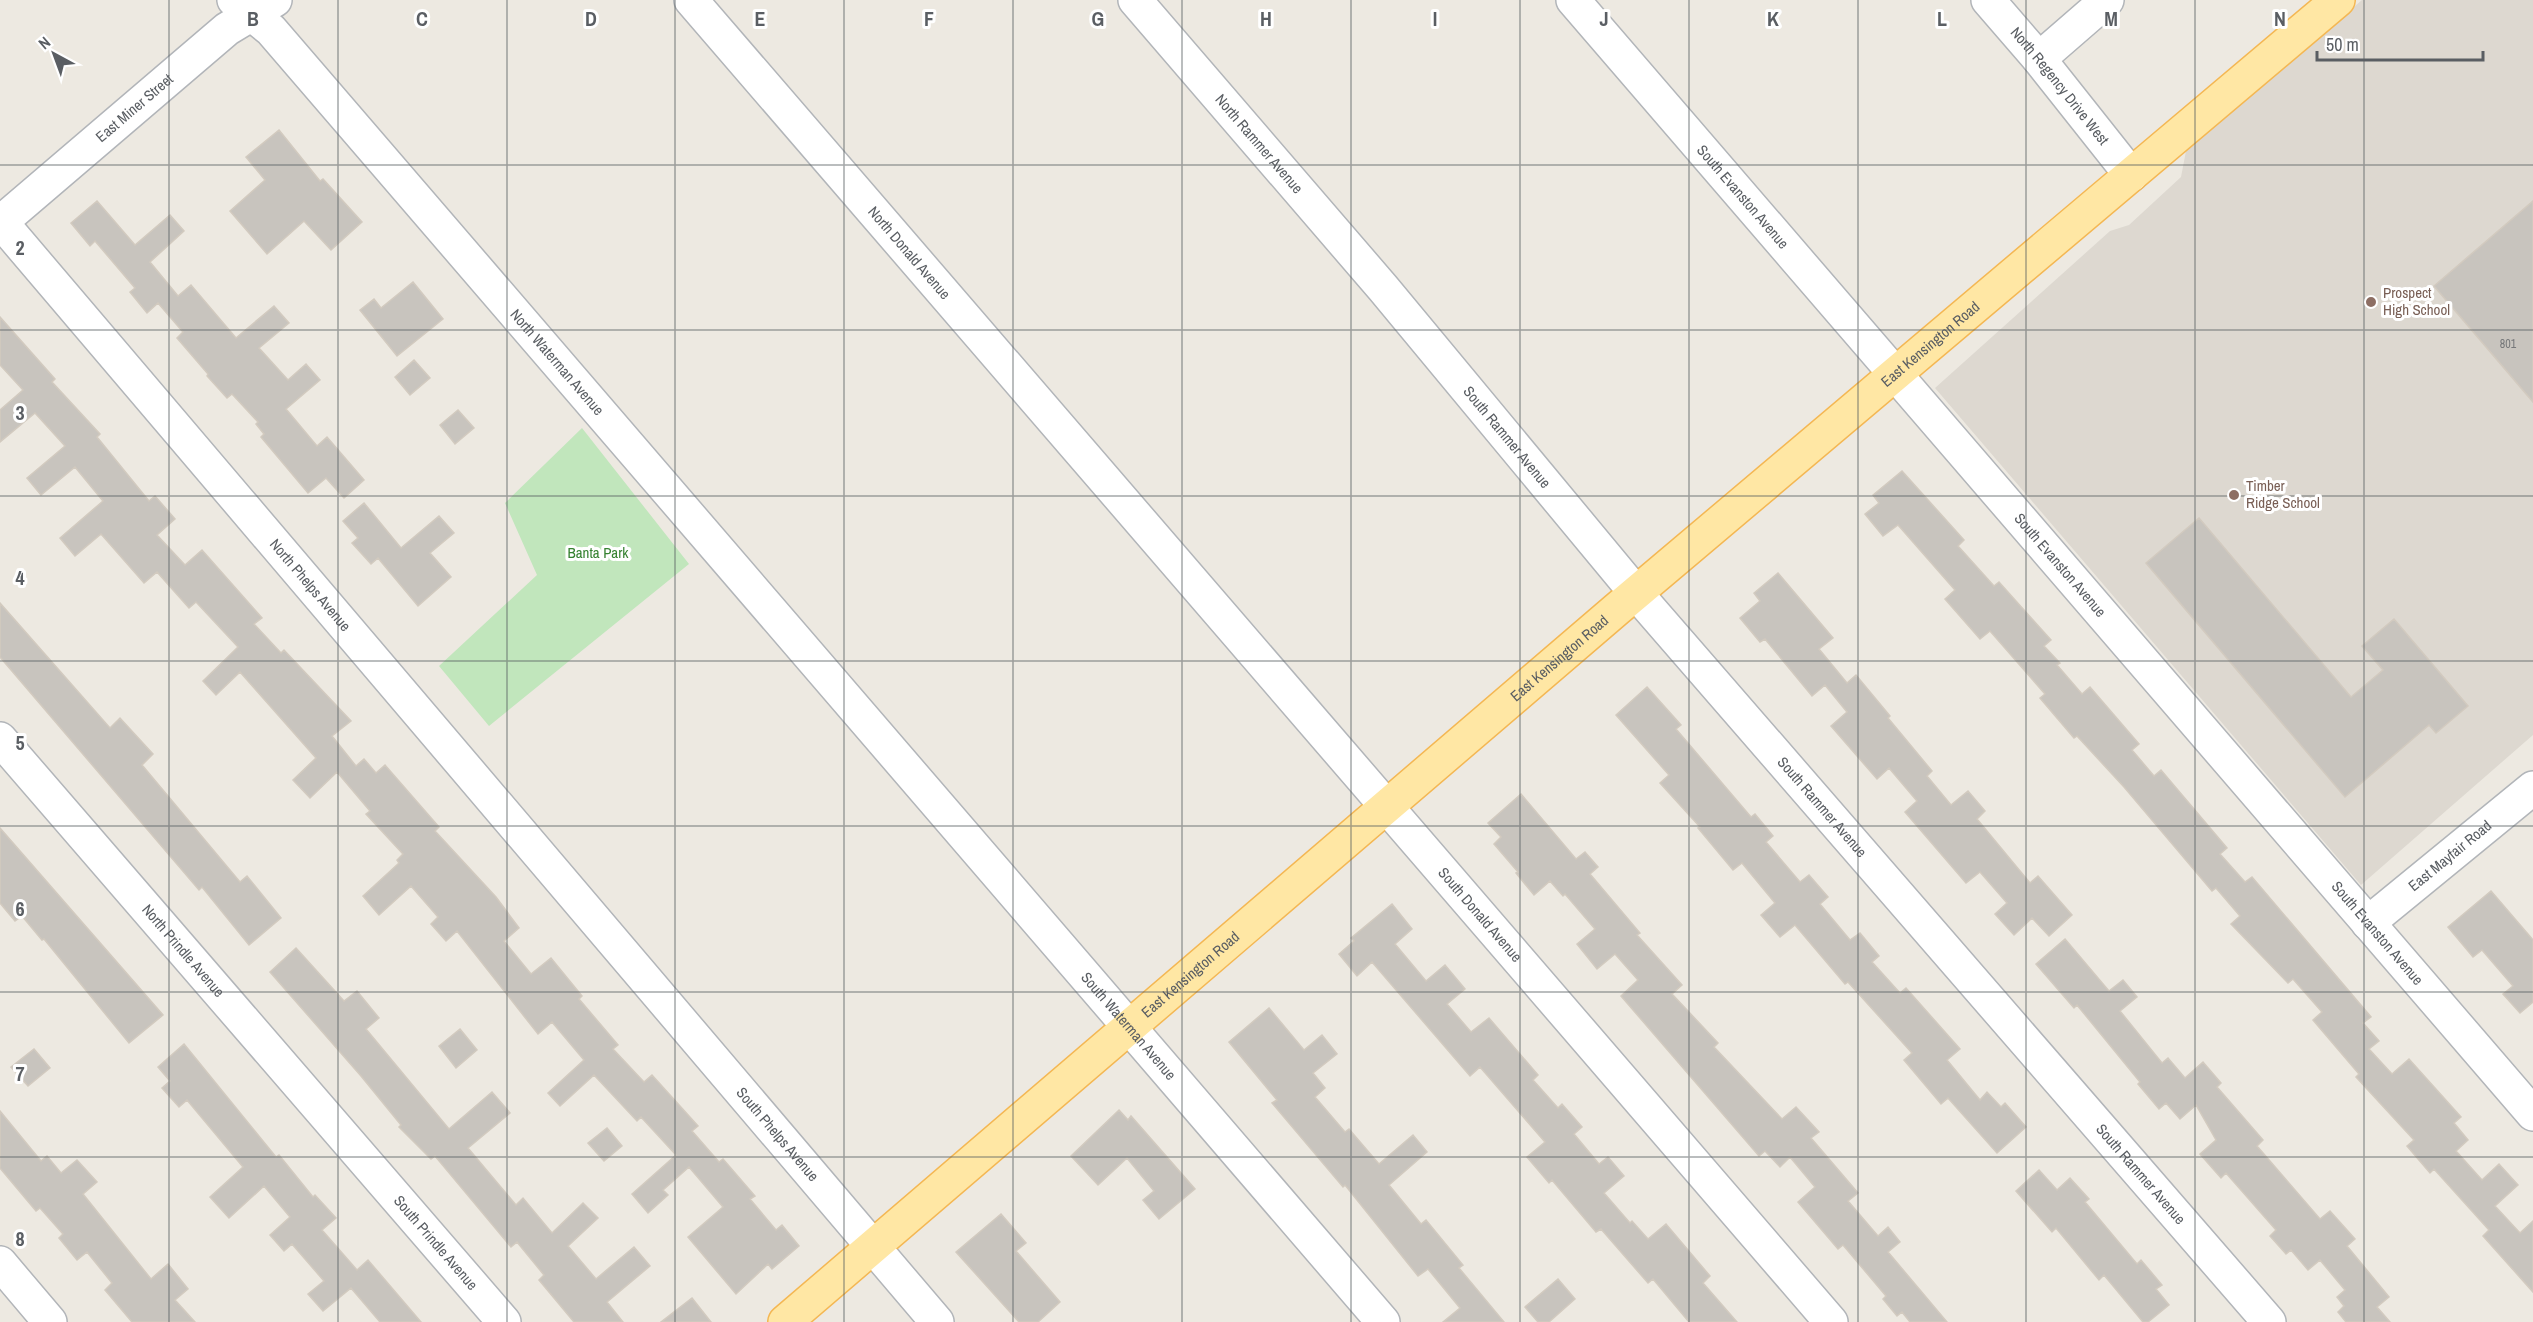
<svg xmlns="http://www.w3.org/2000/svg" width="2533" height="1322" font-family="'Archivo Narrow',sans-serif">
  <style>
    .education { fill: #ddd8d0 }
    .green { fill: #c1e6bc }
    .building { fill: #c8c4be; stroke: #d2cabf; stroke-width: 1.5 }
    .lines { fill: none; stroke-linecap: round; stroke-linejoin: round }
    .minor-casing { stroke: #b2b5b9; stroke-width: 36 }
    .major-casing { stroke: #f4b753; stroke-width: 36 }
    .minor { stroke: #fff; stroke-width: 33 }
    .major { stroke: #ffe7a4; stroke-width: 33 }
    .grid { fill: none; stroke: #5a5e63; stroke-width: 1.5; stroke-opacity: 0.55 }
    .education-dot { fill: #8d6e63; stroke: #fff; stroke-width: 2 }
    .labels { text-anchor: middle; stroke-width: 6; stroke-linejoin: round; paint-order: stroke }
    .number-label { font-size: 12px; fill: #76787a }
    .street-label { font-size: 15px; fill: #5a5e63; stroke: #fff }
    .education-label { font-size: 15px; fill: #785e54; stroke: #fff; text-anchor: start }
    .park-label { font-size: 15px; fill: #368231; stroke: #fff }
    .grid-label { font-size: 20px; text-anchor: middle; font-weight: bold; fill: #5a5e63; stroke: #fff; stroke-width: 6; stroke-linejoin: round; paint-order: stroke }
  </style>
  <rect width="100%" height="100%" fill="#ede9e1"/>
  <!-- education -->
  <path class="education" d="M2362 0H2533V735L2361 885 1935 388 2110 231 2129 225 2181 177 2186 151Z"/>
  <!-- green -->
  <path class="green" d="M582 428 689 564 489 726 439 666 537 575 505 503Z"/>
  <!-- building -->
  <path class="building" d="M279 130 320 181 323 179 362 222 331 250 304 221 267 254 230 211 265 180 246 157Z
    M97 201 135 245 170 215 184 231 150 262 178 296 191 285 236 338 274 306 289 323 259 348 288 380 306 364 320 380 286 409 317 446 327 437 364 480 344 498 326 478 308 493 261 437 264 434 256 424 258 422 232 394 227 398 207 376 208 374 177 338 183 332 158 303 147 313 130 292 135 288 95 241 90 246 71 223Z
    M2533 201V402L2434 286Z
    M413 282 443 319 397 356 360 310 374 299 381 308Z
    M0 317 55 379 52 382 100 434 97 437 149 501 155 496 175 519 157 535 185 565 202 550 262 618 254 624 281 653 284 650 351 721 332 736 356 766 364 759 376 773 385 765 439 827 435 831 496 897 519 928 504 941 531 974 551 958 582 996 579 999 618 1045 613 1049 644 1082 652 1075 698 1126 692 1131 719 1162 723 1159 755 1196 750 1199 776 1230 782 1225 799 1246 772 1269 768 1264 736 1294 688 1237 723 1207 689 1167 663 1190 668 1195 648 1213 632 1194 676 1155 641 1117 637 1121 594 1075 560 1106 548 1093 584 1060 552 1022 538 1034 457 931 446 941 431 924 438 917 411 886 379 915 363 896 399 863 397 860 403 854 366 814 370 811 337 772 310 798 293 780 316 758 240 672 216 695 203 681 238 647 196 602 189 608 157 572 144 583 101 534 75 556 60 538 103 501 75 467 41 495 27 478 65 446 35 413 0 442V410L23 390 0 365Z
    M414 360 430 378 410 395 395 377Z
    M458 410 474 428 455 444 440 425Z
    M1902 471 1964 540 1958 546 1994 586 1999 582 2051 640 2044 646 2060 663 2057 665 2082 694 2090 687 2139 744 2132 750 2154 776 2161 770 2227 848 2220 854 2245 882 2252 877 2371 1017 2363 1023 2379 1041 2369 1049 2392 1074 2409 1059 2461 1117 2454 1123 2468 1140 2456 1151 2482 1180 2499 1164 2518 1185 2495 1206 2520 1233 2533 1221V1292L2483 1236 2489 1230 2434 1169 2430 1173 2407 1146 2414 1140 2356 1077 2359 1074 2313 1020 2322 1012 2293 979 2288 983 2231 924 2240 916 2216 888 2212 891 2124 787 2077 736 2074 738 2040 698 2045 694 1990 631 1980 639 1945 599 1955 590 1898 525 1883 536 1865 514 1879 503 1873 495Z
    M364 503 401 548 439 516 454 533 430 553 451 577 418 606 378 558 371 564 352 543 358 538 343 521Z
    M2199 518 2351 697 2383 670 2362 646 2394 619 2468 706 2436 733 2429 725 2345 797 2146 563Z
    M1778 573 1833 638 1819 649 1847 683 1856 675 1890 716 1888 718 1932 771 1927 776 1951 805 1968 791 1985 811 1977 819 2030 883 2038 876 2072 915 2049 936 2032 918 2014 935 1995 914 2007 903 1980 872 1966 883 1905 812 1917 801 1889 768 1877 779 1831 726 1847 712 1825 685 1812 696 1765 639 1760 642 1740 618 1760 601 1754 593Z
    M0 603 110 728 120 718 153 754 142 765 240 882 247 876 281 918 249 945 202 887 199 890 0 657Z
    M1647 687 1681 725 1676 729 1751 817 1755 814 1773 836 1766 842 1800 882 1809 875 1828 897 1820 904 1850 940 1860 933 1879 956 1872 962 1900 993 1906 988 1960 1049 1947 1060 1980 1100 1987 1092 2001 1107 2005 1103 2026 1127 1997 1153 1948 1098 1941 1104 1904 1060 1912 1053 1848 982 1845 984 1795 925 1780 937 1761 915 1775 903 1742 863 1733 870 1698 828 1700 827 1660 783 1669 775 1616 715Z
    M1521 794 1576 859 1585 852 1598 867 1590 874 1640 933 1637 935 1682 985 1672 994 1718 1043 1714 1047 1782 1119 1796 1107 1819 1132 1811 1138 1858 1193 1848 1201 1878 1236 1888 1227 1900 1242 1888 1252 1947 1322H1910L1902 1312 1897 1316 1883 1299 1886 1296 1843 1245 1838 1249 1798 1202 1815 1187 1790 1157 1780 1167 1765 1151 1759 1156 1621 996 1638 980 1615 954 1597 969 1577 944 1595 929 1565 894 1563 896 1550 881 1534 895 1516 873 1518 872 1494 844 1501 837 1488 823Z
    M0 828 163 1015 129 1043 44 939 42 940 22 916 15 921 0 903Z
    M2491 891 2533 940V1002L2520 1013 2503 994 2513 986 2482 950 2473 957 2448 927Z
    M1392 904 1412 929 1395 944 1426 981 1445 965 1465 989 1447 1004 1471 1032 1489 1018 1538 1075 1533 1080 1558 1108 1562 1104 1582 1127 1574 1134 1599 1164 1608 1157 1624 1176 1604 1193 1630 1223 1632 1221 1648 1239 1666 1224 1710 1276 1703 1283 1737 1322H1689L1653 1279 1648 1283 1601 1229 1596 1232 1552 1180 1549 1183 1527 1157 1545 1142 1480 1067 1470 1076 1372 962 1357 976 1339 954 1354 941 1351 938Z
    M2065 939 2109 991 2123 980 2137 997 2120 1011 2162 1063 2168 1058 2185 1078 2203 1062 2221 1083 2217 1087 2263 1140 2257 1146 2320 1219 2330 1211 2355 1239 2347 1246 2389 1297 2377 1307 2390 1322H2346L2338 1312 2344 1306 2337 1297 2345 1290 2320 1260 2308 1270 2291 1250 2286 1254 2270 1236 2276 1230 2226 1173 2221 1178 2200 1154 2216 1140 2196 1105 2180 1119 2166 1103 2159 1109 2138 1084 2140 1082 2077 1005 2074 1008 2036 964Z
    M296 948 344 1001 357 991 379 1018 366 1029 449 1129 492 1092 510 1113 468 1148 516 1205 523 1198 552 1233 583 1203 598 1218 568 1246 596 1279 634 1247 650 1266 607 1302 623 1322H574L539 1280 544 1275 517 1242 511 1247 435 1156 431 1159 399 1127 401 1125 361 1076 270 972Z
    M1269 1008 1304 1050 1322 1035 1337 1054 1313 1073 1325 1088 1315 1097 1345 1132 1349 1129 1379 1164 1413 1135 1427 1152 1389 1185 1421 1224 1426 1220 1463 1265 1459 1268 1504 1322H1443L1460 1308 1428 1269 1418 1276 1345 1185 1343 1187 1272 1103 1277 1100 1229 1042Z
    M460 1029 477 1050 456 1068 439 1046Z
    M184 1044 276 1157 279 1155 313 1197 315 1195 336 1218 322 1230 357 1270 368 1260 421 1322H380L351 1288 323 1311 308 1294 324 1281 292 1244 284 1251 270 1235 290 1217 264 1186 229 1218 210 1197 243 1167 187 1100 179 1107 162 1088 170 1081 158 1067Z
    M34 1049 50 1068 28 1086 11 1067Z
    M1119 1110 1128 1120 1131 1116 1195 1189 1159 1219 1143 1200 1154 1191 1127 1158 1098 1185 1071 1156Z
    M0 1111 41 1161 47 1156 61 1173 77 1160 97 1182 83 1194 151 1279 168 1264 188 1289 175 1300 195 1322H132L105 1290 112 1283 87 1252 77 1260 59 1238 63 1234 40 1208 36 1211 0 1168Z
    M607 1128 622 1146 604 1161 588 1143Z
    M2039 1170 2057 1190 2070 1178 2089 1199 2085 1202 2137 1264 2141 1260 2162 1285 2156 1289 2169 1305 2148 1322H2143L2104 1275 2099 1280 2056 1228 2052 1232 2016 1191Z
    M1001 1214 1026 1243 1016 1251 1060 1302 1038 1322H1019L956 1252Z
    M1558 1279 1575 1299 1549 1322H1538L1525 1307Z
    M692 1298 711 1322H661Z"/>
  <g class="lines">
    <defs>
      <g id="minor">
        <path id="s1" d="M234 0 271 30 1383 1322"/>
        <path id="s2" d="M691 0 1831 1322"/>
        <path id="s3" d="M1135 0 1383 288 1636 593 2269 1322"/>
        <path id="s4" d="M1573 0 2533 1114"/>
        <path id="s5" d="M1988 0 2039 59 2131 175"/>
        <path d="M2039 59 2107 0"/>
        <path id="s6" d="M1 222 937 1322"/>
        <path id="s7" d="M0 223 227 29 275 0"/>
        <path id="s8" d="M0 739 504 1322"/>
        <path id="s9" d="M2368 923 2533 788"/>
        <path d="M0 1263 50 1322"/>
      </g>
      <g id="major">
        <path id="s10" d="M785 1322 1617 609 2338 0"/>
      </g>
    </defs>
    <!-- minor casing -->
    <use href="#minor" class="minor-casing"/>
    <!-- major casing -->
    <use href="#major" class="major-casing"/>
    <!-- minor -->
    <use href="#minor" class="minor"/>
    <!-- major -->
    <use href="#major" class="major"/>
  </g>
  <!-- grid -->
  <path class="grid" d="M169 0V1322M338 0V1322M507 0V1322M675 0V1322M844 0V1322M1013 0V1322M1182 0V1322M1351 0V1322M1520 0V1322M1689 0V1322M1858 0V1322M2026 0V1322M2195 0V1322M2364 0V1322M0 165H2533M0 330H2533M0 496H2533M0 661H2533M0 826H2533M0 992H2533M0 1157H2533"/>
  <!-- markers -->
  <g class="education-dot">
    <circle cx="2371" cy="302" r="6"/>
    <circle cx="2234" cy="495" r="6"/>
  </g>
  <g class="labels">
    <!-- number labels -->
    <g class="number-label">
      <text x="2508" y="348">801</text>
    </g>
    <!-- street labels -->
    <g class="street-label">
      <text dy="5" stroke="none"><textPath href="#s5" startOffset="112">North Regency Drive West</textPath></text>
      <text dy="5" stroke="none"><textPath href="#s7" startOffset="177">East Miner Street</textPath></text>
      <text dy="5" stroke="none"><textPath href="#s3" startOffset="190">North Rammer Avenue</textPath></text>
      <text dy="5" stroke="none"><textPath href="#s4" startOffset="260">South Evanston Avenue</textPath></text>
      <text dy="5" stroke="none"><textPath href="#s2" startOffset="334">North Donald Avenue</textPath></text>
      <text dy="5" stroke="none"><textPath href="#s10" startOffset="1506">East Kensington Road</textPath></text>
      <text dy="5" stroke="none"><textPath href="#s1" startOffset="486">North Waterman Avenue</textPath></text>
      <text dy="5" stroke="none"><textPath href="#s3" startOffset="574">South Rammer Avenue</textPath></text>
      <text dy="5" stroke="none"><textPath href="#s4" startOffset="746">South Evanston Avenue</textPath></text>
      <text dy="5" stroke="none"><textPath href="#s6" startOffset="477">North Phelps Avenue</textPath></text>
      <text dy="5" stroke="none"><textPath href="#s10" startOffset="1020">East Kensington Road</textPath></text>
      <text dy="5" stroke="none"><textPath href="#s3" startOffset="1060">South Rammer Avenue</textPath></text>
      <text dy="5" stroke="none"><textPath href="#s9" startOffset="106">East Mayfair Road</textPath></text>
      <text dy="5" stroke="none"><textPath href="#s2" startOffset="1208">South Donald Avenue</textPath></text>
      <text dy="5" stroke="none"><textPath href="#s4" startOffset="1232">South Evanston Avenue</textPath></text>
      <text dy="5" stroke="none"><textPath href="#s8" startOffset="280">North Prindle Avenue</textPath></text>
      <text dy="5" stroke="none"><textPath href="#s10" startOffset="534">East Kensington Road</textPath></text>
      <text dy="5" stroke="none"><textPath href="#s1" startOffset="1362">South Waterman Avenue</textPath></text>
      <text dy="5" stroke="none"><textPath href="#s6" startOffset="1198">South Phelps Avenue</textPath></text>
      <text dy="5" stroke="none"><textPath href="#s3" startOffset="1546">South Rammer Avenue</textPath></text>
      <text dy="5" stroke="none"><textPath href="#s8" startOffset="666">South Prindle Avenue</textPath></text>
    </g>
    <!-- education labels -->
    <g class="education-label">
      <text x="2383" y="298">Prospect<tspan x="2383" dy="17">High School</tspan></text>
      <text x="2246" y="491">Timber<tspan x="2246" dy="17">Ridge School</tspan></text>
    </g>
    <!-- park labels -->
    <g class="park-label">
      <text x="598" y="558">Banta Park</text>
    </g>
  </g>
  <g class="grid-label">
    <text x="253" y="26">B</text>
    <text x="422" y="26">C</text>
    <text x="591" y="26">D</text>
    <text x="760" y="26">E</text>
    <text x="929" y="26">F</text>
    <text x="1098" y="26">G</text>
    <text x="1266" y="26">H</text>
    <text x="1435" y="26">I</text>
    <text x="1604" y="26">J</text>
    <text x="1773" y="26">K</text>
    <text x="1942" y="26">L</text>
    <text x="2111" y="26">M</text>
    <text x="2280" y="26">N</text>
    <text x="20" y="255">2</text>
    <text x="20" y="420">3</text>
    <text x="20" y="585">4</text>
    <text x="20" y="750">5</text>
    <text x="20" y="916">6</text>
    <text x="20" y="1081">7</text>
    <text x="20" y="1246">8</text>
  </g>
  <!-- north arrow -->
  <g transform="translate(54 54) rotate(319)" stroke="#ffffff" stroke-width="4.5" paint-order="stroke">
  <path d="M0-4.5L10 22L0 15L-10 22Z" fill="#5a5e63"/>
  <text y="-9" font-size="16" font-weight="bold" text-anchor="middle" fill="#5a5e63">N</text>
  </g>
  <!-- scale -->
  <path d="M2317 51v9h166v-9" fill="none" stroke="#5a5e63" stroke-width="3"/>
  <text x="2326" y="51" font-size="18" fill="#5a5e63" stroke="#ffffff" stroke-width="4.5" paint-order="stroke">50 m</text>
</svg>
